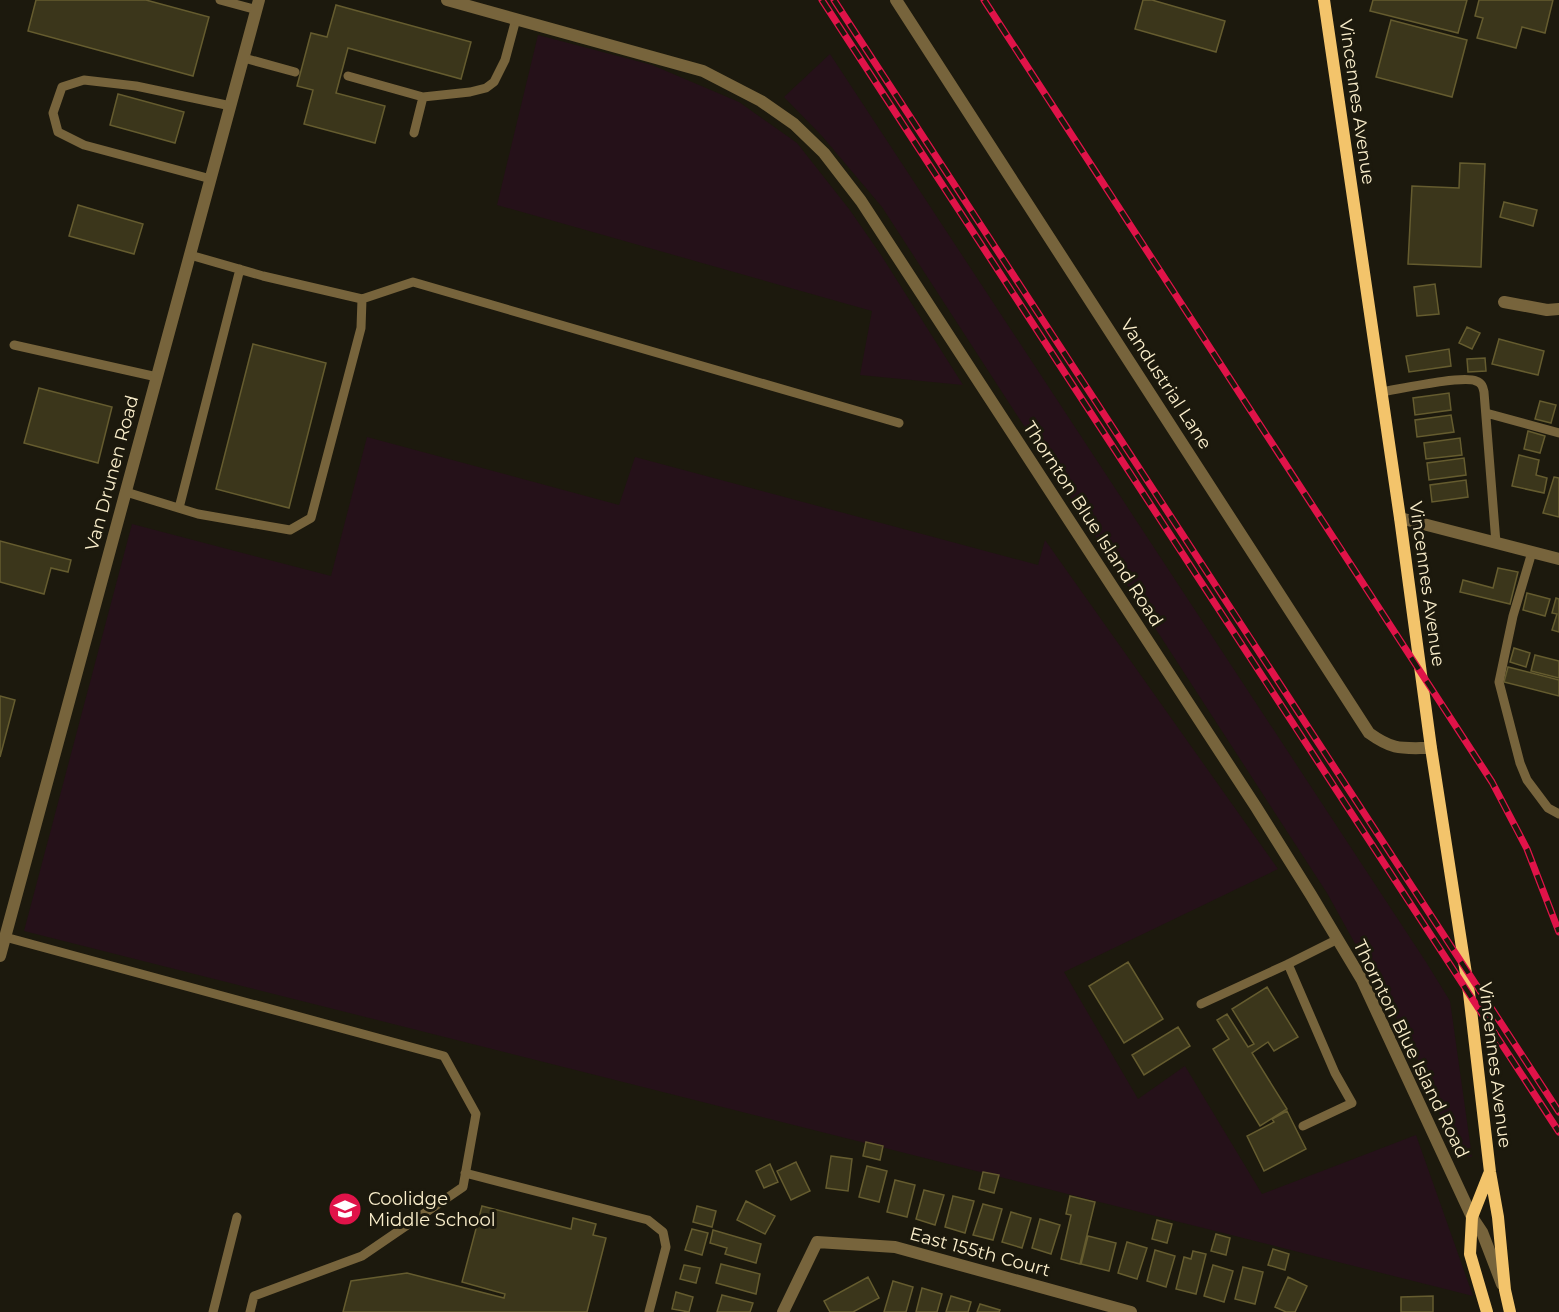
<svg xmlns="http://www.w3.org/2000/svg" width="1559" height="1312" font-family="Montserrat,sans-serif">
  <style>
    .green { fill: #251119 }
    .building { fill: #3b361b; stroke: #655c2f; stroke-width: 1.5 }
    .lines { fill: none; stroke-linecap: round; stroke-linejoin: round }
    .lane { stroke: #77643c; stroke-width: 9 }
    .street { stroke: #77643c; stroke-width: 12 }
    .secondary { stroke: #f3c46b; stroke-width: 12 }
    .rail-casing { stroke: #e01349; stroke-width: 7 }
    .rail { stroke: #1c190d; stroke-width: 4.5; stroke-dasharray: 14; stroke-linecap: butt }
    .labels { text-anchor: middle; stroke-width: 6; stroke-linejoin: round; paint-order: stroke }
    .street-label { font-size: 18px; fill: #fbefcc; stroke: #1c190d }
    .poi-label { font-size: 18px; fill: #fbefcc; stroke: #1c190d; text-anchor: start }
  </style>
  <rect width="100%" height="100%" fill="#1c190d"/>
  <!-- green -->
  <path class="green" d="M538 35 652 65 739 102 797 143 849 209 881 255 963 385 860 375 872 311 497 205Z
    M830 54 1426 962 1450 1001 1472 1157H1463L1452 1145 1414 1050 1327 893 882 207 822 136 784 97Z
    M367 437 619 505 635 457 1038 565 1045 540 1278 869 1064 972 1138 1099 1185 1066 1262 1194 1416 1135 1473 1296 24 931 132 524 331 576Z"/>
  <!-- building -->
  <path class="building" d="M36 0H146L209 17 193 76 28 31Z
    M1143 0H1152L1225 21 1216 52 1135 29Z
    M1373 0H1467L1458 33 1370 11Z
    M1479 0H1553L1545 33 1522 27 1516 48 1477 38 1483 18 1475 16Z
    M336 5 471 42 461 79 348 48 336 93 385 106 375 143 304 124 313 90 297 86 311 33 327 37Z
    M1391 20 1467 40 1452 97 1376 77Z
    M118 94 184 112 175 143 110 125Z
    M1460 163 1485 164 1481 267 1408 264 1412 186 1459 188Z
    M1504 202 1537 210 1533 226 1500 217Z
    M78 205 143 224 134 254 69 236Z
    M1435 284 1439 314 1417 316 1414 287Z
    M1467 327 1480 333 1472 349 1459 343Z
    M1499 339 1544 351 1538 375 1492 364Z
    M253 344 326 363 289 508 216 489Z
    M1449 349 1451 366 1409 372 1406 356Z
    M1485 358 1486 371 1468 372 1467 359Z
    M39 388 112 407 98 463 24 443Z
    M1449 393 1451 410 1415 415 1413 398Z
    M1540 401 1556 405 1551 423 1535 419Z
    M1451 415 1454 432 1417 437 1415 420Z
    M1528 431 1545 436 1540 453 1524 449Z
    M1460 438 1462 455 1426 459 1424 443Z
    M1519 455 1539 460 1536 475 1547 478 1544 493 1512 486Z
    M1464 458 1466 475 1429 480 1427 463Z
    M1554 477 1559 478V517L1543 513Z
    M1466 480 1468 497 1432 502 1430 485Z
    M0 541 71 560 68 572 51 568 44 594 0 582Z
    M1498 568 1518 572 1510 604 1460 592 1463 580 1493 588Z
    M1527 593 1550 599 1545 616 1523 610Z
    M1556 598 1559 599V632L1552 630 1557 614 1552 613Z
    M1514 648 1530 653 1526 667 1510 662Z
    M1535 655 1559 661V678L1531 671Z
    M1508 667 1559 680V696L1504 682Z
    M0 696 15 700 0 757Z
    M1128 962 1163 1019 1124 1043 1089 986Z
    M1267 987 1298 1037 1274 1051 1268 1042 1252 1053 1287 1109 1260 1126 1213 1049 1229 1039 1217 1020 1227 1014 1248 1047 1254 1044 1232 1009Z
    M1178 1027 1190 1046 1144 1075 1132 1055Z
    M1287 1111 1306 1149 1264 1171 1247 1136 1274 1122 1272 1119Z
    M866 1142 883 1146 880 1160 863 1156Z
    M831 1156 852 1159 848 1191 826 1188Z
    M796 1162 810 1191 791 1200 777 1171Z
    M770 1164 778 1182 764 1188 756 1171Z
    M867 1166 887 1171 879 1202 859 1197Z
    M983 1172 999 1175 994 1193 979 1189Z
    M895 1180 915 1185 907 1217 887 1212Z
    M924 1190 944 1195 935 1225 916 1219Z
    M953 1196 974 1201 965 1233 945 1227Z
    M1070 1196 1095 1202 1080 1264 1061 1259 1071 1215 1066 1214Z
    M746 1201 775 1216 765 1234 737 1220Z
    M983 1204 1002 1209 993 1240 973 1235Z
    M482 1206 571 1229 573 1218 596 1224 593 1235 606 1238 587 1312H343L351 1281 407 1273 504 1298 505 1294 462 1282Z
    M697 1206 716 1211 712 1227 693 1222Z
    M1011 1212 1031 1218 1022 1248 1002 1242Z
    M1040 1219 1060 1225 1051 1254 1032 1248Z
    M1157 1220 1172 1224 1167 1243 1152 1239Z
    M692 1229 708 1233 702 1255 685 1250Z
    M713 1230 761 1244 756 1263 725 1254 727 1248 710 1243Z
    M1216 1234 1230 1238 1226 1255 1211 1251Z
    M1088 1236 1116 1243 1109 1271 1081 1264Z
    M1127 1242 1147 1248 1137 1279 1118 1273Z
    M1273 1249 1289 1254 1285 1270 1268 1265Z
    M1155 1250 1175 1256 1166 1287 1147 1281Z
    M1193 1251 1206 1254 1196 1294 1176 1289 1184 1257 1191 1259Z
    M721 1264 760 1274 756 1294 716 1283Z
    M684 1265 700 1268 696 1283 680 1279Z
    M1213 1265 1233 1271 1224 1302 1204 1296Z
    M1243 1267 1263 1272 1255 1304 1235 1299Z
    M868 1277 879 1298 853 1312H830L824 1301Z
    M1288 1277 1307 1286 1295 1312H1286L1275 1307Z
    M893 1281 913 1287 906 1312H884Z
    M922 1288 942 1294 937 1312H916Z
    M676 1292 693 1297 689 1312 672 1309Z
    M722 1295 753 1303 750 1312H717Z
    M951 1296 971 1302 968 1312H946Z
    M1433 1296V1312H1401V1297Z
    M980 1304 1000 1310 999 1312H977Z"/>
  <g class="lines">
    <!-- lane -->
    <path class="lane" d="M220 0 257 10
      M244 58 295 72
      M348 76 423 97 470 92 486 88 494 82 505 60 516 19
      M414 133 423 97
      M211 179 84 145 58 132 53 113 62 87 84 80 136 86 231 106
      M362 299 413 282 899 423
      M14 345 157 377
      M1381 392C1400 389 1462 375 1476 381 1482 383 1483 387 1484 392L1496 543
      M1486 413 1559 433
      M126 492 198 514 290 530 311 518 361 328 362 299 263 276 190 255
      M179 508 240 269
      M1532 552 1513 616 1499 682 1520 763 1527 780 1548 808 1559 814
      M5 937 444 1056 476 1114 463 1187 362 1256 254 1296 250 1312
      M1288 964 1335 1073 1352 1103 1303 1126
      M1201 1004 1288 964 1338 939
      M465 1173 648 1220 663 1232 666 1247 649 1312
      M213 1312 237 1217"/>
    <!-- street -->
    <path class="street" d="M447 0 703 71 761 101 794 124 824 153 861 201 1256 807 1311 895 1362 980 1472 1217 1482 1232 1502 1284
      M896 0 1369 733C1394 751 1402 748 1431 748
      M1504 302 1547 310 1559 309
      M1400 518 1559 559
      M0 956 259 0
      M783 1312 817 1242 895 1247 1131 1312"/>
    <!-- secondary -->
    <path class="secondary" d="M1324 0 1400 518 1431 748 1469 993 1490 1172 1498 1217 1505 1290 1510 1312
      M1487 1312 1470 1254 1472 1217 1489 1174"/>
    <defs>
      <path id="rail" d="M822 0 1559 1132
        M834 0 1559 1112
        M984 0 1492 782 1527 849 1559 932"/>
    </defs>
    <!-- rail casing -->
    <use href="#rail" class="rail-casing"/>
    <!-- rail -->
    <use href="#rail" class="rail"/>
  </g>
  <!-- icons -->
  <defs>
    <symbol id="school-disc" viewBox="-11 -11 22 22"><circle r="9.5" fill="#e01349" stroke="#1c190d"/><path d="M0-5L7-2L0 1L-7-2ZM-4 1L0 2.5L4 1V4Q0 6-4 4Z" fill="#fff"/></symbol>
  </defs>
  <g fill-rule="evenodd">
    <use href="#school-disc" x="326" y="1190" width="38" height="38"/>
  </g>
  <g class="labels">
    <!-- street labels -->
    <g class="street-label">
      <text transform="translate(1357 102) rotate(82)" y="6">Vincennes Avenue</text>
      <text transform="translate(1166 384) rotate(57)" y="6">Vandustrial Lane</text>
      <text transform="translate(112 473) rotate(-75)" y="6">Van Drunen Road</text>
      <text transform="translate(1093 524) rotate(57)" y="6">Thornton Blue Island Road</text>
      <text transform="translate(1427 584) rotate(82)" y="6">Vincennes Avenue</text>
      <text transform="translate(1411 1049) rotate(64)" y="6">Thornton Blue Island Road</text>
      <text transform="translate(1495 1065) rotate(83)" y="6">Vincennes Avenue</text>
      <text transform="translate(980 1252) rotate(15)" y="6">East 155th Court</text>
    </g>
    <!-- poi labels -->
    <g class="poi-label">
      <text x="368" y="1205">Coolidge<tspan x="368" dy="21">Middle School</tspan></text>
    </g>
  </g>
</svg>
